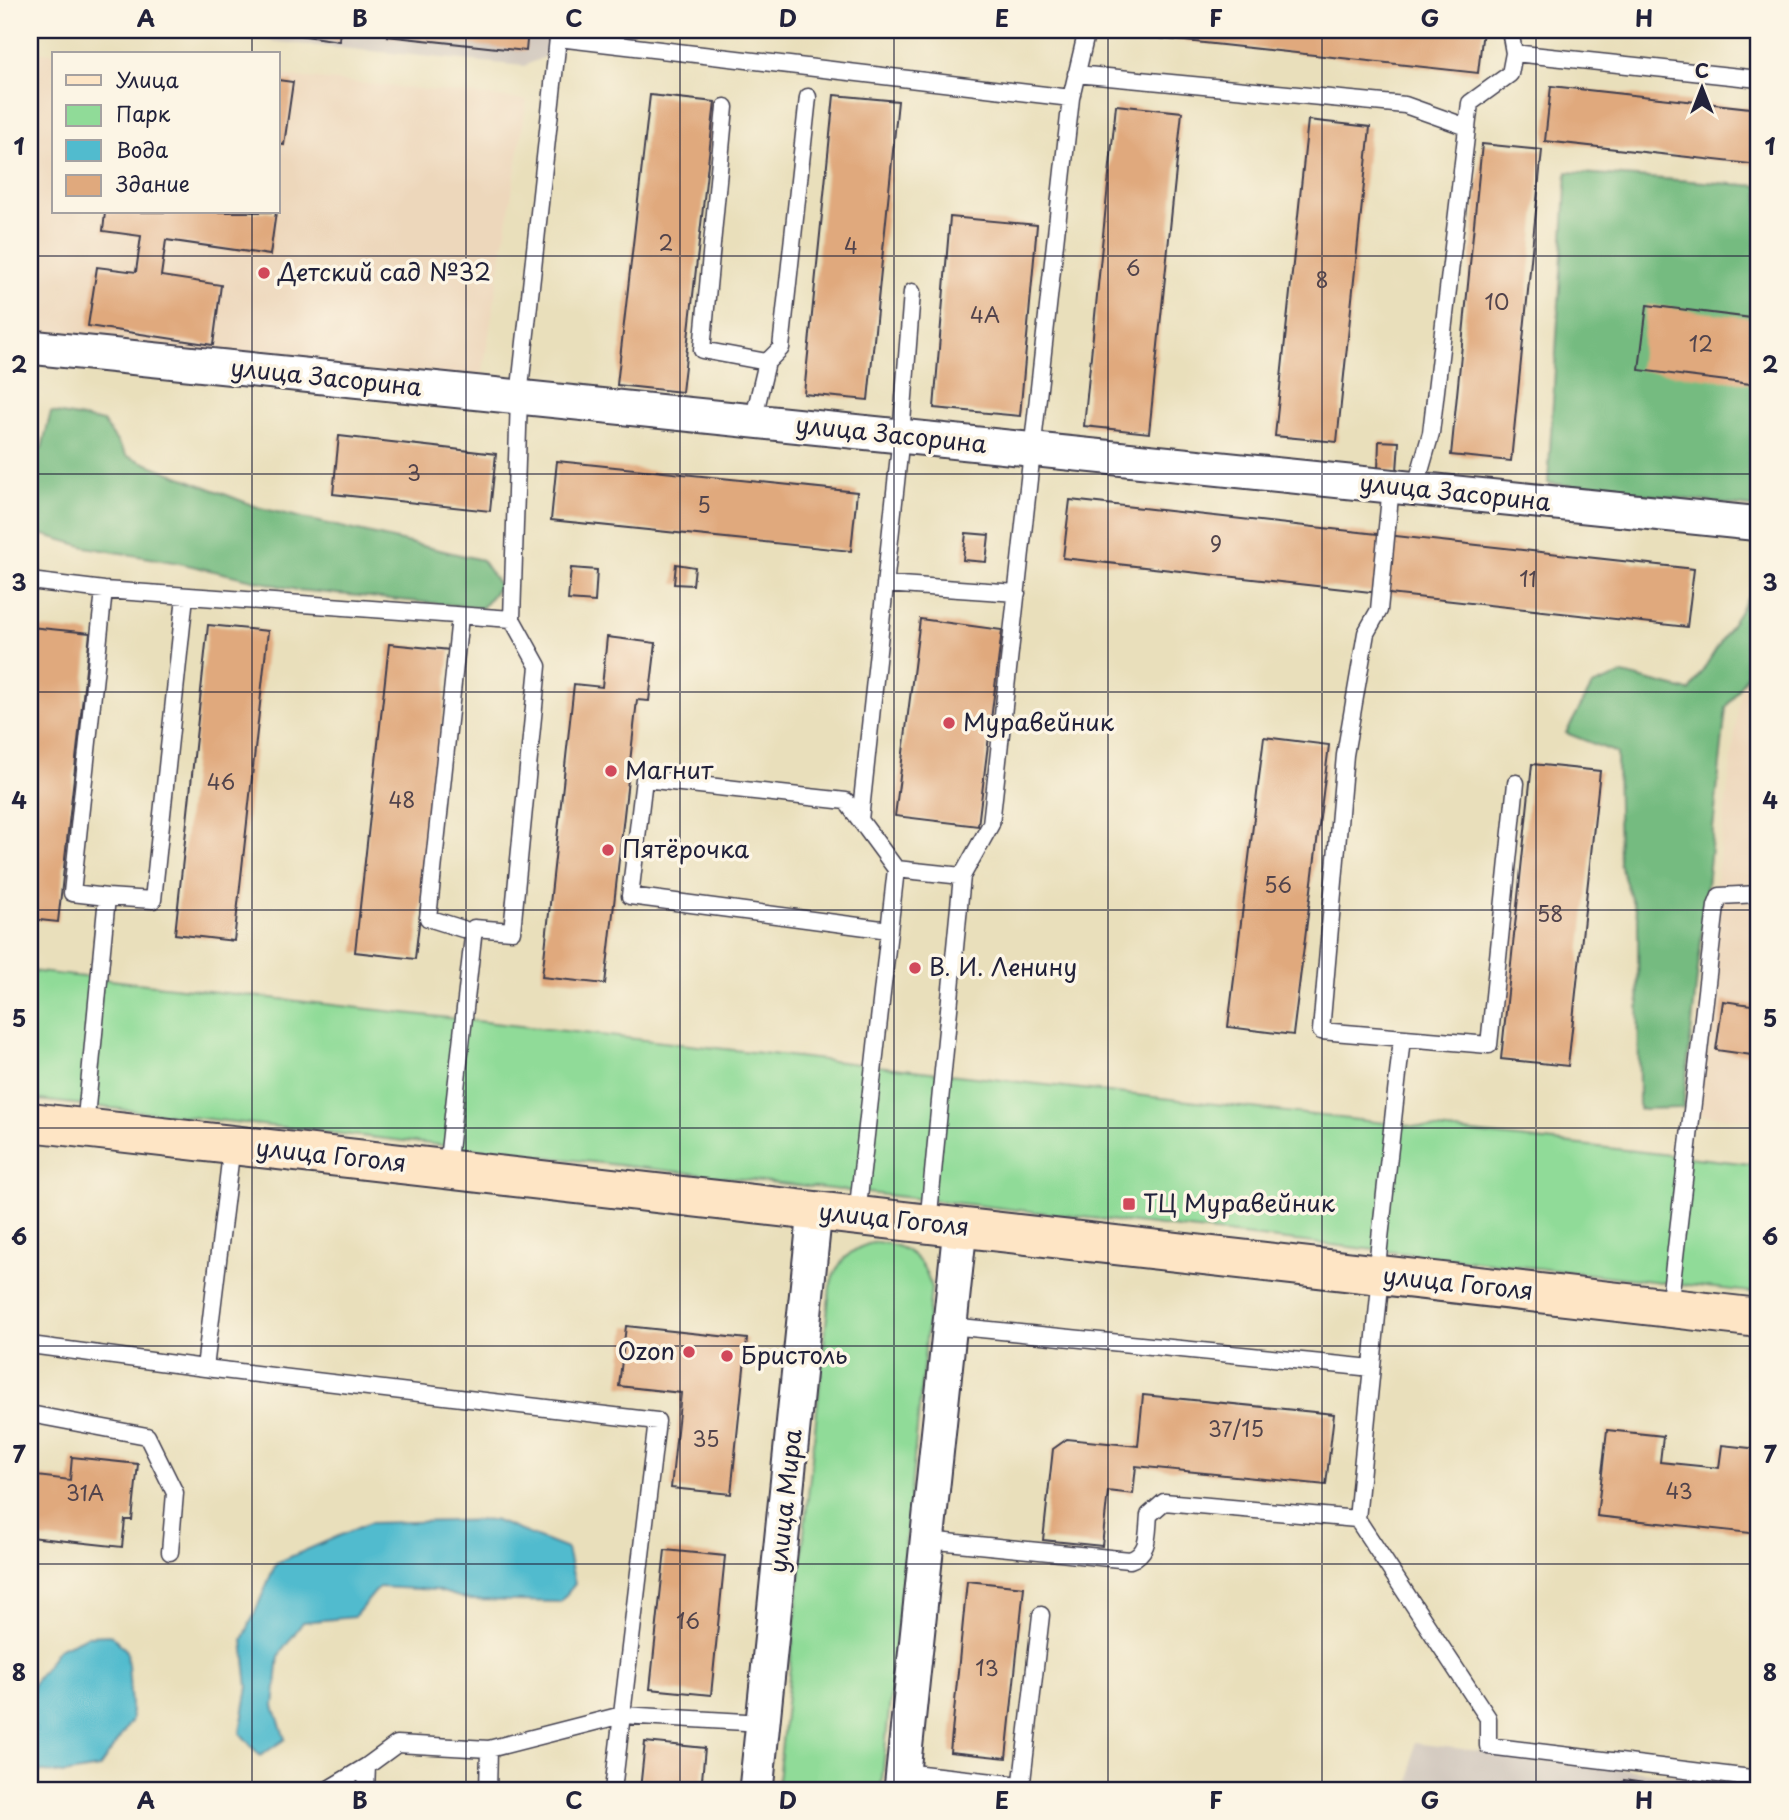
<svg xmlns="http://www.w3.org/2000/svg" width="1789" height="1820" font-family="'Playpen Sans',sans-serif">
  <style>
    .built { fill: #edd7bb }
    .industrial { fill: #ccc2b9 }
    .green { fill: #90db98; stroke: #597e6a; stroke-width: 2 }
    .forest { fill: #74bb80; stroke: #4b6e5e; stroke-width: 2 }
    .water { fill: #51bbce; stroke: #3a6e84; stroke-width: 2 }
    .building { fill: #e0a97d }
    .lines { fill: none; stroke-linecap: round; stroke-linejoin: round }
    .lane-casing { stroke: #403e4e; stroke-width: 19 }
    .street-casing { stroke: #403e4e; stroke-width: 37 }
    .secondary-casing { stroke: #403e4e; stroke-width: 42 }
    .lane { stroke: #fff; stroke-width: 16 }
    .street { stroke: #fff; stroke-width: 33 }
    .secondary { stroke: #fee5c5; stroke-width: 38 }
    .grid { fill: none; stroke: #22223b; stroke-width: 2; stroke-opacity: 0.55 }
    .poi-dot { fill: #d1495b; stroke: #fcf5e5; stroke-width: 2.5 }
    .labels { text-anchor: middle; stroke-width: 7; stroke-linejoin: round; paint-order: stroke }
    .number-label { font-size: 21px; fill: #52444c }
    .poi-label { font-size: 24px; fill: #22223b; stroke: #fcf5e5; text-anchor: start }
    .street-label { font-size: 24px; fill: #22223b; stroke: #fcf5e5 }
    .neatline { fill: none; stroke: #22223b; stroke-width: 2.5 }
    .grid-label { font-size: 23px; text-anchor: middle; font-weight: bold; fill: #22223b }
  </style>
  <rect width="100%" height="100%" fill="#fcf5e5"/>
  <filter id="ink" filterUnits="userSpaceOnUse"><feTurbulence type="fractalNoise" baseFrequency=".0143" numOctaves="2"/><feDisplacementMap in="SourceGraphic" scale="14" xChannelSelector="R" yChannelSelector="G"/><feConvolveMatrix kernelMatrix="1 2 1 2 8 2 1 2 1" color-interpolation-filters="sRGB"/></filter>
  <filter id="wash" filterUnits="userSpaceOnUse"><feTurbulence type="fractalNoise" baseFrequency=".00686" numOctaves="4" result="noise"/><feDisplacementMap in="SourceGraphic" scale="28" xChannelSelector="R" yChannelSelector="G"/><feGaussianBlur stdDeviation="1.57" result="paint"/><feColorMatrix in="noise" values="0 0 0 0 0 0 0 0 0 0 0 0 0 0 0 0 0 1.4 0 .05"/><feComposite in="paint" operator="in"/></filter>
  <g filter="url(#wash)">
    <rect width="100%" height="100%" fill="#e9dfbb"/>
    <!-- built -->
    <path class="built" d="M30 51 66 54H54V212H278V75L527 100 481 383 30 335Z
      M1750 617 1759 618V1122L1686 1113Z"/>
    <!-- industrial -->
    <path class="industrial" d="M155 30H603L524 66Z
      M1414 1743 1753 1785V1790H1409Z"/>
    <!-- green -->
    <path class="green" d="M30 971 1759 1165V1293L30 1099Z
      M876 1242C906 1244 925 1259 931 1288L881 1790H777L830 1287C836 1262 851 1247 876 1242Z"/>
    <!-- forest -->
    <path class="forest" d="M1567 172 1759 186V508L1548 483Z
      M51 412 103 422 127 456 260 508 482 560 500 586 482 608 297 590 179 563 86 547 30 531V456L42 448Z
      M1759 580V656L1726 708 1683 1108 1639 1109 1638 918 1619 863 1617 753 1566 733 1592 686 1623 674 1690 691Z"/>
    <!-- water -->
    <path class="water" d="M493 1520 567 1549 575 1584 560 1602 469 1600 436 1590 379 1587 354 1617 303 1622 279 1655 274 1706 285 1739 260 1756 240 1733 248 1687 243 1640 276 1563 369 1523Z
      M111 1635 127 1651 132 1720 99 1768 63 1774 35 1771 30 1756 33 1684 58 1649 87 1636Z"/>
    <g id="blocks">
      <!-- building -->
      <path class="building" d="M267 30H340L339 41Z
        M388 30H528L526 51 387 36Z
        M1122 30H1483L1478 73 1122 34Z
        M278 80 293 82 284 145 278 144Z
        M1551 86 1759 109V165L1545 141Z
        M650 95 715 102 682 392 617 385Z
        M834 95 898 101 868 400 804 394Z
        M1116 105 1182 112 1149 433 1084 426Z
        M1308 120 1370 127 1337 442 1275 436Z
        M1482 144 1542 150 1511 461 1451 455Z
        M105 212H276L270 255 166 240 161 276 221 285 213 345 88 326 97 267 136 272 141 236 103 231Z
        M950 217 1037 225 1020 416 934 408Z
        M1647 305 1759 319V385L1639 370Z
        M339 436 496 454 490 511 333 494Z
        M1379 441 1399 442 1397 471 1378 470Z
        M557 461 857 492 851 551 551 520Z
        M1070 500 1694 569 1687 627 1063 558Z
        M966 533 989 535 986 562 963 560Z
        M676 564 695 567 693 585 674 584Z
        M571 568 597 570 595 602 568 600Z
        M920 619 1002 630 978 826 895 816Z
        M208 625 268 631 234 941 175 934Z
        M30 627 90 633 58 922 30 919Z
        M607 637 656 643 649 701 637 700 605 984 542 977 574 684 602 687Z
        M389 644 450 650 415 959 355 952Z
        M1264 737 1329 745 1293 1035 1228 1027Z
        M1532 764 1600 771 1568 1066 1501 1059Z
        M1723 1001 1759 1006V1056L1716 1050Z
        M626 1326 747 1339 731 1494 671 1488 681 1393 619 1386Z
        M1143 1395 1334 1414 1326 1485 1136 1466 1133 1494 1108 1491 1102 1546 1043 1540 1053 1449 1067 1439 1138 1446Z
        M1607 1430 1663 1436 1660 1462 1719 1468 1722 1445 1759 1449V1534L1597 1516Z
        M72 1457 138 1464 132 1520H125L122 1547 30 1537V1509L33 1510 37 1476 70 1480Z
        M665 1550 725 1556 711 1695 650 1689Z
        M967 1581 1024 1587 1006 1758 950 1752Z
        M645 1742 705 1748 701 1790H640Z
        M1624 1780 1685 1789V1790H1622Z
        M398 1786 450 1788V1790H398Z"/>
    </g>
  </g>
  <g filter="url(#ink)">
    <use href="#blocks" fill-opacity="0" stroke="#403e4e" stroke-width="2"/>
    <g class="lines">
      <defs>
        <path id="lane" d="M1510 30 1514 53 1759 79
          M1076 74 1405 105 1467 127
          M725 107 702 350 767 362
          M753 421 767 362 781 348 808 97
          M1391 486 1379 610 1366 633 1345 755 1321 1031 1489 1045 1516 783
          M1415 489 1431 433 1470 103 1510 74 1514 53
          M30 581 104 590 512 619
          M885 584 1017 593
          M104 590 72 893 107 897
          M460 617 428 918 463 929
          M860 820 901 436 912 292
          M889 930 630 896 644 779 846 801 896 869
          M85 1128 107 897 153 900 185 596
          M232 1145 205 1368 657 1421 613 1790
          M447 1169 474 928 512 931 538 666 512 619 519 397 558 38 1071 98
          M857 1215 896 869 962 876
          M928 1224 962 876 991 824 1071 98 1087 30
          M1376 1275 1402 1038
          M1669 1308 1716 906 1720 896 1759 894
          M950 1326 1372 1368
          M30 1345 205 1368
          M30 1414 147 1436 175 1493 170 1552
          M1357 1519 1488 1718V1746L1759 1779
          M927 1540 1130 1560C1150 1553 1147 1533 1149 1515L1164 1502 1357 1519 1381 1275
          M367 1766 397 1744 489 1749
          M903 1772 1021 1785
          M327 1790 367 1766 366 1790
          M488 1790 489 1749 622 1715 763 1723
          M1021 1790 1041 1615"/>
        <path id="street" d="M30 347 1751 523
          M756 1790 815 1211
          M901 1790 960 1228"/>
        <path id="secondary" d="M30 1122 1759 1318"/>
      </defs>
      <!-- lane casing -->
      <use href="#lane" class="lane-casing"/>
      <!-- street casing -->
      <use href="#street" class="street-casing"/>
      <!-- secondary casing -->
      <use href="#secondary" class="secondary-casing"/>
      <!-- lane -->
      <use href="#lane" class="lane"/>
      <!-- street -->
      <use href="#street" class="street"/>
      <!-- secondary -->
      <use href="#secondary" class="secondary"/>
    </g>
  </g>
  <!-- grid -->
  <path class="grid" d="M252 30V54M466 30V1790M680 30V1790M894 30V1790M1108 30V1790M1322 30V1790M1536 30V1790M252 212V1790M30 256H1759M30 474H1759M30 692H1759M30 910H1759M30 1128H1759M30 1346H1759M30 1564H1759"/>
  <!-- markers -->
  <g class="poi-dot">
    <circle cx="264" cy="273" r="7"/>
    <circle cx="949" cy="723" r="7"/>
    <circle cx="611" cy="771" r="7"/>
    <circle cx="608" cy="850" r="7"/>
    <circle cx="915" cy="968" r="7"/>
    <rect x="1122" y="1197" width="14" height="14" rx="3.5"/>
    <circle cx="689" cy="1352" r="7"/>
    <circle cx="727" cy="1356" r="7"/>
  </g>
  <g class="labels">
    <!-- number labels -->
    <g class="number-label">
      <text x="666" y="251">2</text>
      <text x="851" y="254">4</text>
      <text x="1133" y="276">6</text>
      <text x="1322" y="288">8</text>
      <text x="1497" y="310">10</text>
      <text x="985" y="323">4А</text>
      <text x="1701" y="352">12</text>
      <text x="414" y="481">3</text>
      <text x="704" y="513">5</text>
      <text x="1216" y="552">9</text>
      <text x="1528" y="587">11</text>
      <text x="221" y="790">46</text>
      <text x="402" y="808">48</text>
      <text x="1278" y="893">56</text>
      <text x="1550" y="922">58</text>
      <text x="1236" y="1437">37/15</text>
      <text x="706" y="1447">35</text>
      <text x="1679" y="1499">43</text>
      <text x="85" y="1501">31А</text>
      <text x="688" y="1629">16</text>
      <text x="987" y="1676">13</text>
    </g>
    <!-- poi labels -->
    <g class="poi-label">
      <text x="278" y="281">Детский сад №32</text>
      <text x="963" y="731">Муравейник</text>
      <text x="625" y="779">Магнит</text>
      <text x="622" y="858">Пятёрочка</text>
      <text x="929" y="976">В. И. Ленину</text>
      <text x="1143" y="1212">ТЦ Муравейник</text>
      <text x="675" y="1360" text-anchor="end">Ozon</text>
      <text x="741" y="1364">Бристоль</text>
    </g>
    <!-- street labels -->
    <g class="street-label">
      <text transform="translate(326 378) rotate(6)" y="8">улица Засорина</text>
      <text transform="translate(891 435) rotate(6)" y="8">улица Засорина</text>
      <text transform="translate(1455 493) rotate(6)" y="8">улица Засорина</text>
      <text transform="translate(331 1156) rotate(6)" y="8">улица Гоголя</text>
      <text transform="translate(894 1220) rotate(6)" y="8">улица Гоголя</text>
      <text transform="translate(1458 1284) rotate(6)" y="8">улица Гоголя</text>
      <text transform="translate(786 1501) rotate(-84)" y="8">улица Мира</text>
    </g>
  </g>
  <!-- margin -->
  <rect width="1789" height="1820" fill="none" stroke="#fcf5e5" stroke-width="77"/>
  <!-- legend -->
  <rect x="52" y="52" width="228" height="161" fill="#fcf5e5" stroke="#a5a1a1" stroke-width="2"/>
  <rect x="66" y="75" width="35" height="10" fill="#fee5c5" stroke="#a5a1a1" stroke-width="2"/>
  <text x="116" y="88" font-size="21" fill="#22223b">Улица</text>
  <rect x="66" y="105" width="35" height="21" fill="#90db98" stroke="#a5a1a1" stroke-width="2"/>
  <text x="116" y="122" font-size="21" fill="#22223b">Парк</text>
  <rect x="66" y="140" width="35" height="21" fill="#51bbce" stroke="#a5a1a1" stroke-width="2"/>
  <text x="116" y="158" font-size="21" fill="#22223b">Вода</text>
  <rect x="66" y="175" width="35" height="21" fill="#e0a97d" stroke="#a5a1a1" stroke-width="2"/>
  <text x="116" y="192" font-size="21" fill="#22223b">Здание</text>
  <!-- north arrow -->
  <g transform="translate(1702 88)" stroke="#fcf5e5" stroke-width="5" paint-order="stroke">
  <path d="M0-5L12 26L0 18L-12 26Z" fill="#22223b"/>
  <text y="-10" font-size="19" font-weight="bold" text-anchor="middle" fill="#22223b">С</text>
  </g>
  <rect x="38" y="38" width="1712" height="1744" class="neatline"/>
  <g class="grid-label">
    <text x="146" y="27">A</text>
    <text x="360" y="27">B</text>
    <text x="574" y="27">C</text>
    <text x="788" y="27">D</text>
    <text x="1002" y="27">E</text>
    <text x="1216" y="27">F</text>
    <text x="1430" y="27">G</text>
    <text x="1644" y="27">H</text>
    <text x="19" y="155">1</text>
    <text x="1770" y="155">1</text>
    <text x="19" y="373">2</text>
    <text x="1770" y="373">2</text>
    <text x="19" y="591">3</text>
    <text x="1770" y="591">3</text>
    <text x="19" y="809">4</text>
    <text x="1770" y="809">4</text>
    <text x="19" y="1027">5</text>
    <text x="1770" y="1027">5</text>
    <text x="19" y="1245">6</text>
    <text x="1770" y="1245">6</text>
    <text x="19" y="1463">7</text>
    <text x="1770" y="1463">7</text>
    <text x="19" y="1681">8</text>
    <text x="1770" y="1681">8</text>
    <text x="146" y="1809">A</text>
    <text x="360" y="1809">B</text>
    <text x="574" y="1809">C</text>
    <text x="788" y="1809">D</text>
    <text x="1002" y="1809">E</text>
    <text x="1216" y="1809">F</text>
    <text x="1430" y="1809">G</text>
    <text x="1644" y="1809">H</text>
  </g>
</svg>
